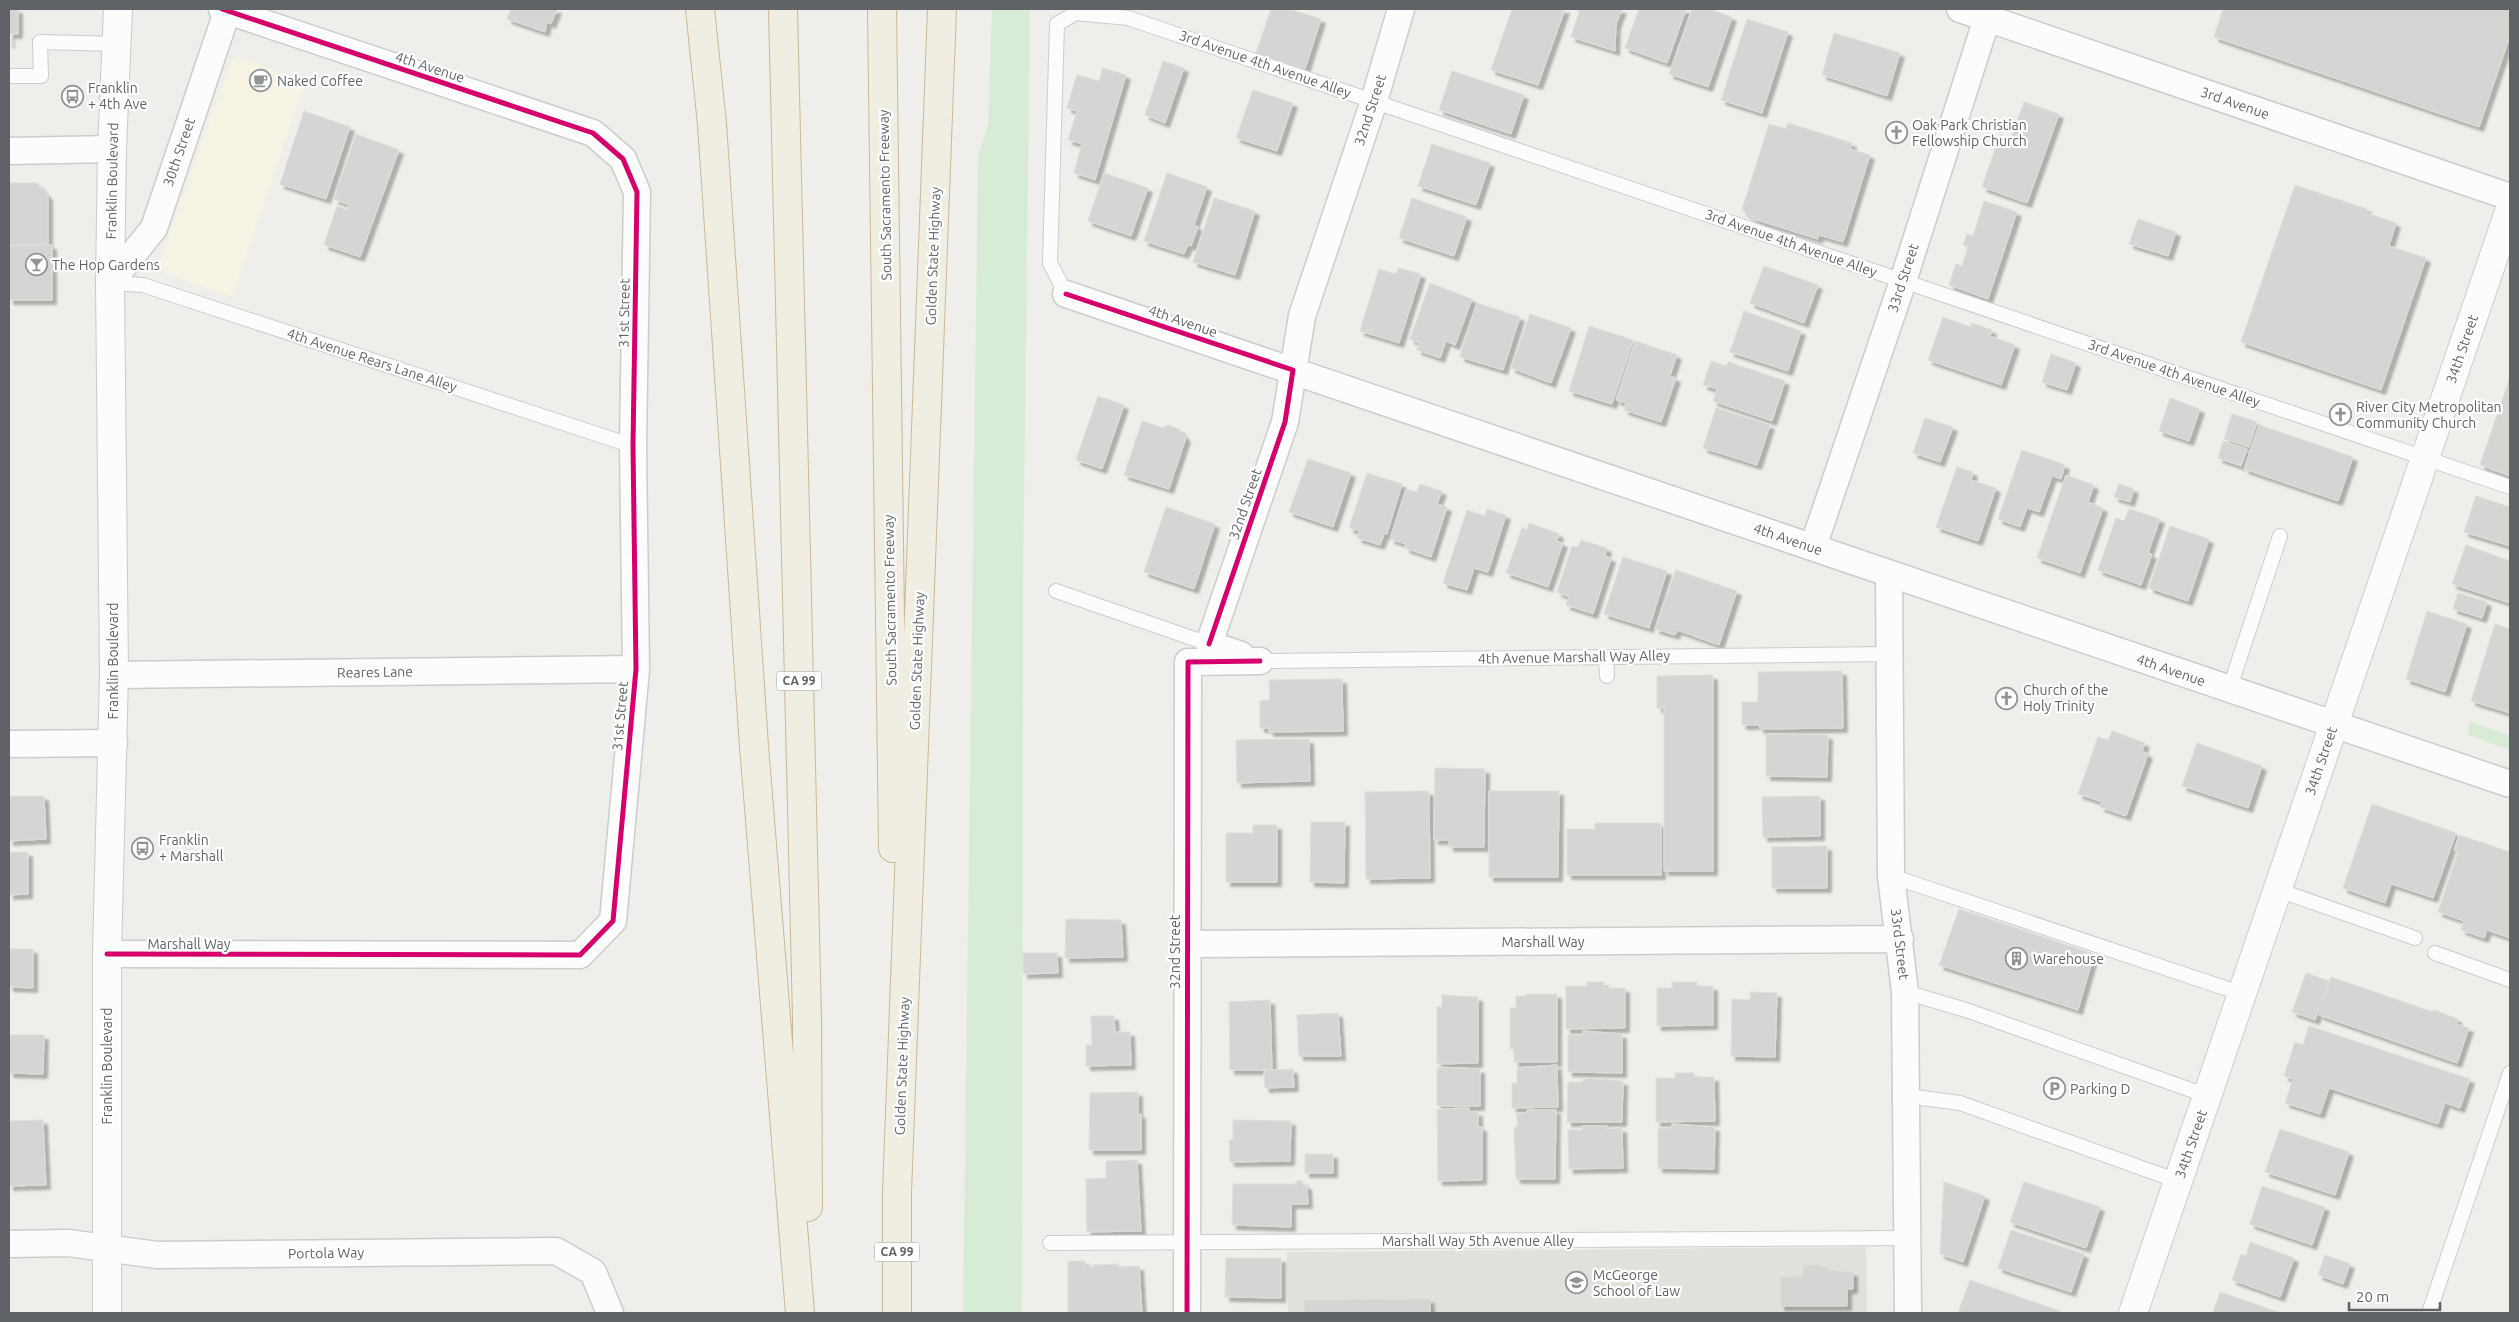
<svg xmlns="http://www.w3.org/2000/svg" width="2519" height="1322" font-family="Ubuntu,sans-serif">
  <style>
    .commercial { fill: #f7f3e4 }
    .education { fill: #e2e0da }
    .green { fill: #d8ebd6 }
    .building { fill: #d6d5d3; stroke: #deddd9; filter: url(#shadow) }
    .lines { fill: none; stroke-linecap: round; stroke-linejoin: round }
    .service-casing { stroke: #cbcccc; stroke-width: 16 }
    .minor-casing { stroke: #cbcccc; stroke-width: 29 }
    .tertiary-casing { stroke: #cbcccc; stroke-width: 30 }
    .secondary-casing { stroke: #cacacb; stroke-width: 30 }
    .motorway-casing { stroke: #c8b996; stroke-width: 30 }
    .service { stroke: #fdfcfc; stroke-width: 14 }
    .minor { stroke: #fdfcfc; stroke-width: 26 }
    .tertiary { stroke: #fdfcfc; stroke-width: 28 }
    .secondary { stroke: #fdfcfc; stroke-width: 28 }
    .motorway { stroke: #f0ede3; stroke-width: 28 }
    .cycleway-casing { stroke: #fff; stroke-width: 8 }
    .cycleway { stroke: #d6006c; stroke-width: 5 }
    .labels { text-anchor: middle; stroke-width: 4.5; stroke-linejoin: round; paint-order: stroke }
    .shield { fill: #fff; stroke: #8f9295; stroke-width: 1 }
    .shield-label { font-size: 12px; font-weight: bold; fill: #5f6368 }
    .street-label { font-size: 14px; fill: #5f6368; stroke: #fff }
    .poi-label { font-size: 14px; fill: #5f6368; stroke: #fff; text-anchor: start }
  </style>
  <defs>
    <filter id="shadow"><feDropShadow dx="4.5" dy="4.5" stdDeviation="1" flood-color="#0004"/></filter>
  </defs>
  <rect width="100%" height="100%" fill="#efeeea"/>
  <!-- commercial -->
  <path class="commercial" d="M238 57 306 81 232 297 165 273 161 258 231 62Z"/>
  <!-- education -->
  <path class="education" d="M1866 1247 1867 1313H1288L1287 1252Z"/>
  <!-- green -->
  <path class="green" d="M992 9H1030L1023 587 1022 1313H963L978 155 988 125Z
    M2469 721 2510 736V750L2468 735Z"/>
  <!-- building -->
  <path class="building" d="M9 9H18V34H9L10 44H9Z
    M511 9H557L551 24 547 22 545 32 507 19Z
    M1271 9H1289L1321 19 1305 69 1256 53Z
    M1512 9H1565L1538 85 1491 70Z
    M1577 9H1622L1616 24 1615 51 1571 37 1579 12Z
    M1639 9H1686L1667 63 1625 48Z
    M1692 9H1709L1732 17 1708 87 1669 74Z
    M2223 9H2510V36L2479 127 2214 37Z
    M1747 19 1788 32 1762 113 1721 100Z
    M1834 33 1900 53 1887 96 1822 75Z
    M1163 61 1184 68 1165 123 1145 115Z
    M1103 68 1126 75 1095 180 1074 173 1082 144 1068 140 1077 111 1067 108 1077 75 1099 81Z
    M1452 71 1524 95 1511 134 1439 110Z
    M1253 90 1293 103 1277 151 1236 138Z
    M2024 102 2059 114 2027 203 1982 187 2000 135 2011 139Z
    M304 111 350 127 326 199 280 184Z
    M1788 123 1852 143 1850 149 1870 155 1843 242 1819 235 1818 239 1754 219 1742 210 1769 124 1786 129Z
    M356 134 399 150 360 257 324 245 337 206 347 210 349 205 334 199Z
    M1432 144 1490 163 1476 205 1418 186Z
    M1104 173 1148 188 1131 236 1088 221Z
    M1167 173 1207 187 1194 225 1198 227 1191 246 1188 245 1184 254 1144 241Z
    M9 183H37L48 196V244L9 245Z
    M2295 185 2367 209 2366 213 2396 223 2389 246 2426 258 2381 390 2241 342Z
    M1214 198 1255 211 1235 275 1193 262Z
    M1412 198 1467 217 1454 256 1399 238Z
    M1984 201 2017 212 1988 299 1949 285 1956 264 1962 266 1968 247 1963 245 1967 234 1973 236Z
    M2138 219 2176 232 2168 256 2129 244Z
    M9 245H52V300H9Z
    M1764 266 1818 285 1804 323 1750 303Z
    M1399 268 1421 274 1399 343 1360 331 1379 269 1396 274Z
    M1430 283 1472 299 1455 345 1446 341 1440 358 1417 350 1419 343 1410 339Z
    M1477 303 1520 317 1503 370 1460 357Z
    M1744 311 1801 331 1788 371 1730 352Z
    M1530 314 1571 328 1551 383 1511 368Z
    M1943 317 1970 327 1972 323 1992 330 1990 336 2015 345 2001 385 1928 360Z
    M1589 326 1633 340 1612 404 1569 391Z
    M1635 341 1677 355 1670 376 1676 378 1661 422 1624 410 1626 403 1616 400Z
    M2051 354 2076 363 2067 390 2042 382Z
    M1711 361 1727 366 1728 362 1785 381 1772 421 1713 401 1717 389 1703 385Z
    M2510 377V476L2480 465Z
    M1098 396 1124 405 1102 469 1076 460Z
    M2170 398 2200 409 2189 441 2159 431Z
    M1716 408 1770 425 1757 465 1703 448Z
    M2232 414 2257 422 2249 447 2224 439Z
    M1925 418 1953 427 1940 462 1913 453Z
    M1142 421 1163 428 1168 425 1179 429 1186 438 1169 489 1124 475Z
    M2259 425 2353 457 2338 501 2244 469Z
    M2223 441 2247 449 2241 466 2218 458Z
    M2022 450 2065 465 2061 479 2052 476 2039 512 2027 508 2020 527 1998 519Z
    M1308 459 1351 473 1333 527 1289 512Z
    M1957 467 1973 472 1971 480 1996 488 1978 541 1936 527Z
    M1367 473 1402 484 1387 534H1384L1380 545 1357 538 1360 531 1349 528Z
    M2066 475 2094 485 2088 502 2103 508 2080 573 2037 558Z
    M1420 484 1442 491 1437 504 1447 507 1431 557 1405 548 1406 544 1390 539 1406 489 1417 492Z
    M2119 484 2134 489 2130 502 2114 497Z
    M2476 496 2510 507V546L2464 532Z
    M1166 507 1215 524 1194 589 1144 572Z
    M1487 509 1506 515 1488 572 1474 568 1467 590 1443 583 1467 510 1485 516Z
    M2129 509 2160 519 2148 553 2152 554 2141 585 2098 570 2116 518 2124 521Z
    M1529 523 1559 534 1557 541 1563 543 1548 587 1506 573 1522 528 1527 530Z
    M2170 526 2209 539 2188 601 2149 588Z
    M1581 540 1607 548 1605 556 1611 558 1593 614 1566 605 1569 597 1557 592 1572 546 1578 547Z
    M2466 545 2510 561V603L2452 584Z
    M1623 557 1667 571 1649 628 1604 614Z
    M1676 570 1737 591 1719 645 1677 630 1675 635 1655 629Z
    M2458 593 2487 602 2482 618 2453 609Z
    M2427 611 2467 624 2445 692 2406 679Z
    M2495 624 2510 629V713L2471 701Z
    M1842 671 1843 728 1760 729 1759 725H1742V702H1758V672Z
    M1713 675V871H1664V708H1657V676Z
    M1342 679 1343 731 1269 732V728H1260V701L1270 700 1269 680Z
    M2112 731 2145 743 2142 751 2148 754 2126 816 2100 807 2102 802 2078 794 2098 737 2108 740Z
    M1766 734 1828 735 1827 777 1766 776Z
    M1309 739 1310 781 1237 783 1236 740Z
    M2197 743 2262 766 2248 808 2182 786Z
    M1435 768 1485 769 1484 847H1449V840H1434Z
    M1429 791 1430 878 1366 879 1365 792Z
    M1489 791H1559L1558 877H1489Z
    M9 796H44L46 839 9 841Z
    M1820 796V836L1763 837 1762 797Z
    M2372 804 2456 833 2433 898 2391 884 2385 903 2343 888Z
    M1311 822H1345L1344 883 1310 882Z
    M1595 823H1661V875H1567V829H1595Z
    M1253 825H1277V882H1226V833H1253Z
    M2459 835 2510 852V938L2487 930 2484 938 2461 930 2464 921 2438 912 2458 852 2454 850Z
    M1827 846V888H1772V847Z
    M9 852H28V894L9 895Z
    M1959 909 2094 954 2078 1010 1939 965Z
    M1066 919 1121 920 1123 957 1065 958Z
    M9 949H33V988L9 987Z
    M1023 953H1057L1058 973 1023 974Z
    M2306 973 2329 981 2315 1020 2292 1012Z
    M2331 977 2433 1012 2434 1010 2458 1019 2456 1024 2469 1028 2457 1063 2319 1015Z
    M1587 982H1604V988H1625V1028L1566 1029V986H1587Z
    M1672 982H1697V986H1713V1025L1657 1026V988H1672Z
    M1750 992 1777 993 1775 1057 1731 1056 1732 999 1750 1000Z
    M1526 994H1557V1062H1514V1049H1510V1008H1516V996H1526Z
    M1442 995 1478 997V1063L1437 1064V1007H1442Z
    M1270 1000 1272 1070H1230L1229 1002Z
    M1338 1013 1341 1056H1299L1297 1015Z
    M1091 1016H1114L1115 1032H1130L1131 1065 1086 1066V1045H1092Z
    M2309 1026 2470 1079 2460 1108 2445 1103 2438 1124 2329 1088 2320 1114 2285 1103 2293 1079 2284 1076 2295 1042 2303 1045Z
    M1583 1031 1622 1034V1073L1568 1072V1035H1583Z
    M9 1035H44L43 1074 9 1073Z
    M1557 1065 1558 1107 1512 1108V1083H1517V1068Z
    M1437 1067 1480 1069V1106H1437Z
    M1293 1069 1294 1087 1265 1088 1264 1070Z
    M1675 1073H1694V1077H1714L1715 1121 1656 1122V1078H1675Z
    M1583 1078 1623 1081 1622 1122H1567L1568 1082H1583Z
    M1138 1092V1114H1141V1150H1089L1090 1093Z
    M1469 1108V1112H1478V1127H1482V1180L1438 1181 1437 1109Z
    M1527 1110H1556L1555 1179H1516L1514 1127H1517V1113H1526Z
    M43 1120 46 1185 9 1186V1121Z
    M1233 1120 1291 1121 1290 1161 1230 1162 1229 1140H1233Z
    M1672 1124 1715 1127 1714 1169 1658 1168V1128H1672Z
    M1582 1126H1607V1129L1622 1128 1623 1168 1569 1169 1568 1130H1582Z
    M2280 1129 2349 1152 2335 1195 2265 1172Z
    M1305 1154H1333V1173H1305Z
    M1137 1160 1141 1231 1087 1232 1086 1179 1106 1178V1161Z
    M1296 1181H1303L1302 1185H1307L1308 1204H1291V1227L1232 1225 1233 1184H1296Z
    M1944 1182 1985 1196 1963 1262 1940 1254Z
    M2024 1182 2100 1207 2086 1248 2010 1222Z
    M2262 1186 2325 1207 2312 1245 2250 1224Z
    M2011 1230 2084 1254 2071 1292 1998 1268Z
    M2250 1242 2294 1258 2280 1297 2232 1280 2241 1254 2246 1256Z
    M2325 1255 2350 1264 2343 1284 2318 1275Z
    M1226 1258H1281V1298L1225 1297Z
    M1068 1261H1085V1267H1093V1265L1119 1264V1267L1139 1266 1142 1313H1068Z
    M1804 1265H1822V1270L1853 1272V1289H1847V1306H1780V1277L1802 1276Z
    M1970 1280 2060 1311 2059 1313H1958Z
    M2220 1292 2281 1313H2213Z
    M1430 1299V1313H1304V1300Z"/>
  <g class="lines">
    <defs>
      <path id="service" d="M9 76H41L40 42 118 44
        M110 283 143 285 633 446
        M1066 294 1050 263 1057 24 1076 13 1128 18 2510 487
        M1056 591 1209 644
        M1606 657 1607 676
        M1260 661 1889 654
        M2229 690 2280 536
        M1891 876 2243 994
        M2278 890 2415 938
        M2435 953 2510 980
        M1905 992 1966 1010 2208 1096
        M1907 1096 1960 1103 2178 1181
        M1050 1243 1907 1238
        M2429 1313 2510 1073"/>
      <path id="minor" d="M1960 9 2510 197
        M9 151 112 149
        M110 283 154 228 228 9
        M1066 294 2510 784
        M1813 547 1903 281 1990 9
        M1889 574 1891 876 1905 992 1908 1313
        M1241 655 1209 644 1285 422 1302 316 1374 101 1401 9
        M114 675 636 669
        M9 744 114 743
        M1186 944 1900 939
        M107 954 580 955 613 921 636 669 633 446 637 192 623 159 593 133 222 9
        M9 1244 68 1243 157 1255 556 1251 593 1272 610 1313
        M1187 1313 1188 662 1260 661"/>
      <path id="tertiary" d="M2133 1313 2510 209"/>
      <path id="secondary" d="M107 1313V954L114 675 110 283 112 149 118 9"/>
      <path id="motorway" d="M700 9 712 124 754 746 800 1313
        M783 9 807 1018 808 1207
        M882 9 893 848
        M897 1313V1192L942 9"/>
    </defs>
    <!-- service casing -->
    <use href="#service" class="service-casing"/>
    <!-- minor casing -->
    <use href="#minor" class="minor-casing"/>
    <!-- tertiary casing -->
    <use href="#tertiary" class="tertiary-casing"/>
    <!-- secondary casing -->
    <use href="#secondary" class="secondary-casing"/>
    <!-- motorway casing -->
    <use href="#motorway" class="motorway-casing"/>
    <!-- service -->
    <use href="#service" class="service"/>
    <!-- minor -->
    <use href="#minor" class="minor"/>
    <!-- tertiary -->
    <use href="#tertiary" class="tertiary"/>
    <!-- secondary -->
    <use href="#secondary" class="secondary"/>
    <!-- motorway -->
    <use href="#motorway" class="motorway"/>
    <defs>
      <path id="cycleway" d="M1066 294 1293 370 1285 422 1209 644
        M107 954 580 955 613 921 636 669 633 446 637 192 623 159 593 133 222 9
        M1187 1313 1188 662 1260 661"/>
    </defs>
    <!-- cycleway casing -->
    <use href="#cycleway" class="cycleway-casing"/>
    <!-- cycleway -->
    <use href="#cycleway" class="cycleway"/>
  </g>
  <!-- icons -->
  <defs>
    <symbol id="cafe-ring" viewBox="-11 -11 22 22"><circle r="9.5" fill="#fff" stroke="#919496" stroke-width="1.5"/><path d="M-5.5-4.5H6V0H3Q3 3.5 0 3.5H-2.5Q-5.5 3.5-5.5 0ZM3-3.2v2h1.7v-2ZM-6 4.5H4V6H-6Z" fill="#919496"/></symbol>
    <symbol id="bus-ring" viewBox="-11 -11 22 22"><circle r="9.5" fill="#fff" stroke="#919496" stroke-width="1.5"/><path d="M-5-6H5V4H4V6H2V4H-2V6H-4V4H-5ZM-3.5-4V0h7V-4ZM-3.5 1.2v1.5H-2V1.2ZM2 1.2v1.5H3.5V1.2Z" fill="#919496"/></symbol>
    <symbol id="church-ring" viewBox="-11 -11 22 22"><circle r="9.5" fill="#fff" stroke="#919496" stroke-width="1.5"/><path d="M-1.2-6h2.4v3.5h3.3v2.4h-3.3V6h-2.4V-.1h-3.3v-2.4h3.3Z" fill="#919496"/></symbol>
    <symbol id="bar-ring" viewBox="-11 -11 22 22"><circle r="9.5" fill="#fff" stroke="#919496" stroke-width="1.5"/><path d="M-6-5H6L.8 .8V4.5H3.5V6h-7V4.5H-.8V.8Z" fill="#919496"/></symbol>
    <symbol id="building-ring" viewBox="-11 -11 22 22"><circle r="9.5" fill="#fff" stroke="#919496" stroke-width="1.5"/><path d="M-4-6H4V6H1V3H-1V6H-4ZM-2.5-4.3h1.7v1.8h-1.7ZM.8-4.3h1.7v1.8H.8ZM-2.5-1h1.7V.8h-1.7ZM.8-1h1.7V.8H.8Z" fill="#919496"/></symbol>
    <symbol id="parking-ring" viewBox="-11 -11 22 22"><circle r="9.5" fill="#fff" stroke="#919496" stroke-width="1.5"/><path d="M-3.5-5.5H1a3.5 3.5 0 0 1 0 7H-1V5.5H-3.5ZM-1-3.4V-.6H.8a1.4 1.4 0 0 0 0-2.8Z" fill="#919496"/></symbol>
    <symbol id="university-ring" viewBox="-11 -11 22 22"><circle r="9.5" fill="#fff" stroke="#919496" stroke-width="1.5"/><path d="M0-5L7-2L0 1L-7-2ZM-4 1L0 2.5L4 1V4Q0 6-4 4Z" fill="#919496"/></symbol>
  </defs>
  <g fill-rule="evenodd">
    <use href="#cafe-ring" x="248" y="68" width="25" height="25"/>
    <use href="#bus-ring" x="60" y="84" width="25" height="25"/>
    <use href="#church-ring" x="1884" y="120" width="25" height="25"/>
    <use href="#bar-ring" x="24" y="252" width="25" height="25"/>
    <use href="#church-ring" x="2328" y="402" width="25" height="25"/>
    <use href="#church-ring" x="1994" y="686" width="25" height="25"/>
    <use href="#bus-ring" x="130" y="836" width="25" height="25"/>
    <use href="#building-ring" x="2004" y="946" width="25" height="25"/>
    <use href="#parking-ring" x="2042" y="1076" width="25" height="25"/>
    <use href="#university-ring" x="1564" y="1270" width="25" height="25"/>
  </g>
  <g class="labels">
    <!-- shield labels -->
    <g class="shield">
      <rect x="776.5" y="671.5" width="45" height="19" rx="4"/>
      <rect x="874.5" y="1242.5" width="45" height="19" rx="4"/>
    </g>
    <g class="shield-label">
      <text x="799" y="685">CA 99</text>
      <text x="897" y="1256">CA 99</text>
    </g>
    <!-- street labels -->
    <g class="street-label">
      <text transform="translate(1265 64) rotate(19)" y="5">3rd Avenue 4th Avenue Alley</text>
      <text transform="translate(430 67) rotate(18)" y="5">4th Avenue</text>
      <text transform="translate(2235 103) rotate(19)" y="5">3rd Avenue</text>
      <text transform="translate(1370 110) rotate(-72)" y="5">32nd Street</text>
      <text transform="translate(179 152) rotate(-71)" y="5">30th Street</text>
      <text transform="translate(112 181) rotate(-89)" y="5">Franklin Boulevard</text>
      <text transform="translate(885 195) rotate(-91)" y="5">South Sacramento Freeway</text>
      <text transform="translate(1791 243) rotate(19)" y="5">3rd Avenue 4th Avenue Alley</text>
      <text transform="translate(933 256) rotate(-88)" y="5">Golden State Highway</text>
      <text transform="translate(1903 278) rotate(-72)" y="5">33rd Street</text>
      <text transform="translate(624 313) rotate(-89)" y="5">31st Street</text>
      <text transform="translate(1183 321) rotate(19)" y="5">4th Avenue</text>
      <text transform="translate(2462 349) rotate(-71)" y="5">34th Street</text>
      <text transform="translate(372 360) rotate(18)" y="5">4th Avenue Rears Lane Alley</text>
      <text transform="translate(2174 373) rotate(19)" y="5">3rd Avenue 4th Avenue Alley</text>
      <text transform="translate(1245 504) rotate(-71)" y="5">32nd Street</text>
      <text transform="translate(1788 539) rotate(19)" y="5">4th Avenue</text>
      <text transform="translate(890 600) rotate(-91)" y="5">South Sacramento Freeway</text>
      <text transform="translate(1574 657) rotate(-1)" y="5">4th Avenue Marshall Way Alley</text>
      <text transform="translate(113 661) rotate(-90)" y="5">Franklin Boulevard</text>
      <text transform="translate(917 661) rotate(-88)" y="5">Golden State Highway</text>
      <text transform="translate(2171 670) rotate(19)" y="5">4th Avenue</text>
      <text transform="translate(375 672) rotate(-1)" y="5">Reares Lane</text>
      <text transform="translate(620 716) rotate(-85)" y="5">31st Street</text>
      <text transform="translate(2321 761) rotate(-71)" y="5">34th Street</text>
      <text x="1543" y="947">Marshall Way</text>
      <text x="189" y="949">Marshall Way</text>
      <text transform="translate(1900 944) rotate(83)" y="5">33rd Street</text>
      <text transform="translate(1175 952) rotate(-90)" y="5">32nd Street</text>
      <text transform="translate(107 1066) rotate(-90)" y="5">Franklin Boulevard</text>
      <text transform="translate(902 1066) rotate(-88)" y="5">Golden State Highway</text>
      <text transform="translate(2191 1144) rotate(-71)" y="5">34th Street</text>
      <text x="1478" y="1246">Marshall Way 5th Avenue Alley</text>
      <text transform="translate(326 1253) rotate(-1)" y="5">Portola Way</text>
    </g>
    <!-- poi labels -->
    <g class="poi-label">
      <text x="277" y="86">Naked Coffee</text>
      <text x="88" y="93">Franklin<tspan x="88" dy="16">+ 4th Ave</tspan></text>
      <text x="1912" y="130">Oak Park Christian<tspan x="1912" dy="16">Fellowship Church</tspan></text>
      <text x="52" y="270">The Hop Gardens</text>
      <text x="2356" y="412">River City Metropolitan<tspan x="2356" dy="16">Community Church</tspan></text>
      <text x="2023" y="695">Church of the<tspan x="2023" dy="16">Holy Trinity</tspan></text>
      <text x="159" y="845">Franklin<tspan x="159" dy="16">+ Marshall</tspan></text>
      <text x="2033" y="964">Warehouse</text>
      <text x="2070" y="1094">Parking D</text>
      <text x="1593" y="1280">McGeorge<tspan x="1593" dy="16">School of Law</tspan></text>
    </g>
  </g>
  <!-- border -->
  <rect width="2519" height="1322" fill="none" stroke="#5f6368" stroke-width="20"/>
  <!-- scale -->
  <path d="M2349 1302v8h91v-8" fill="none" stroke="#5f6368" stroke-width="2.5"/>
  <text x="2356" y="1302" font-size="15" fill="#5f6368" stroke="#ffffff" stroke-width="4" paint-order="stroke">20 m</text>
</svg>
